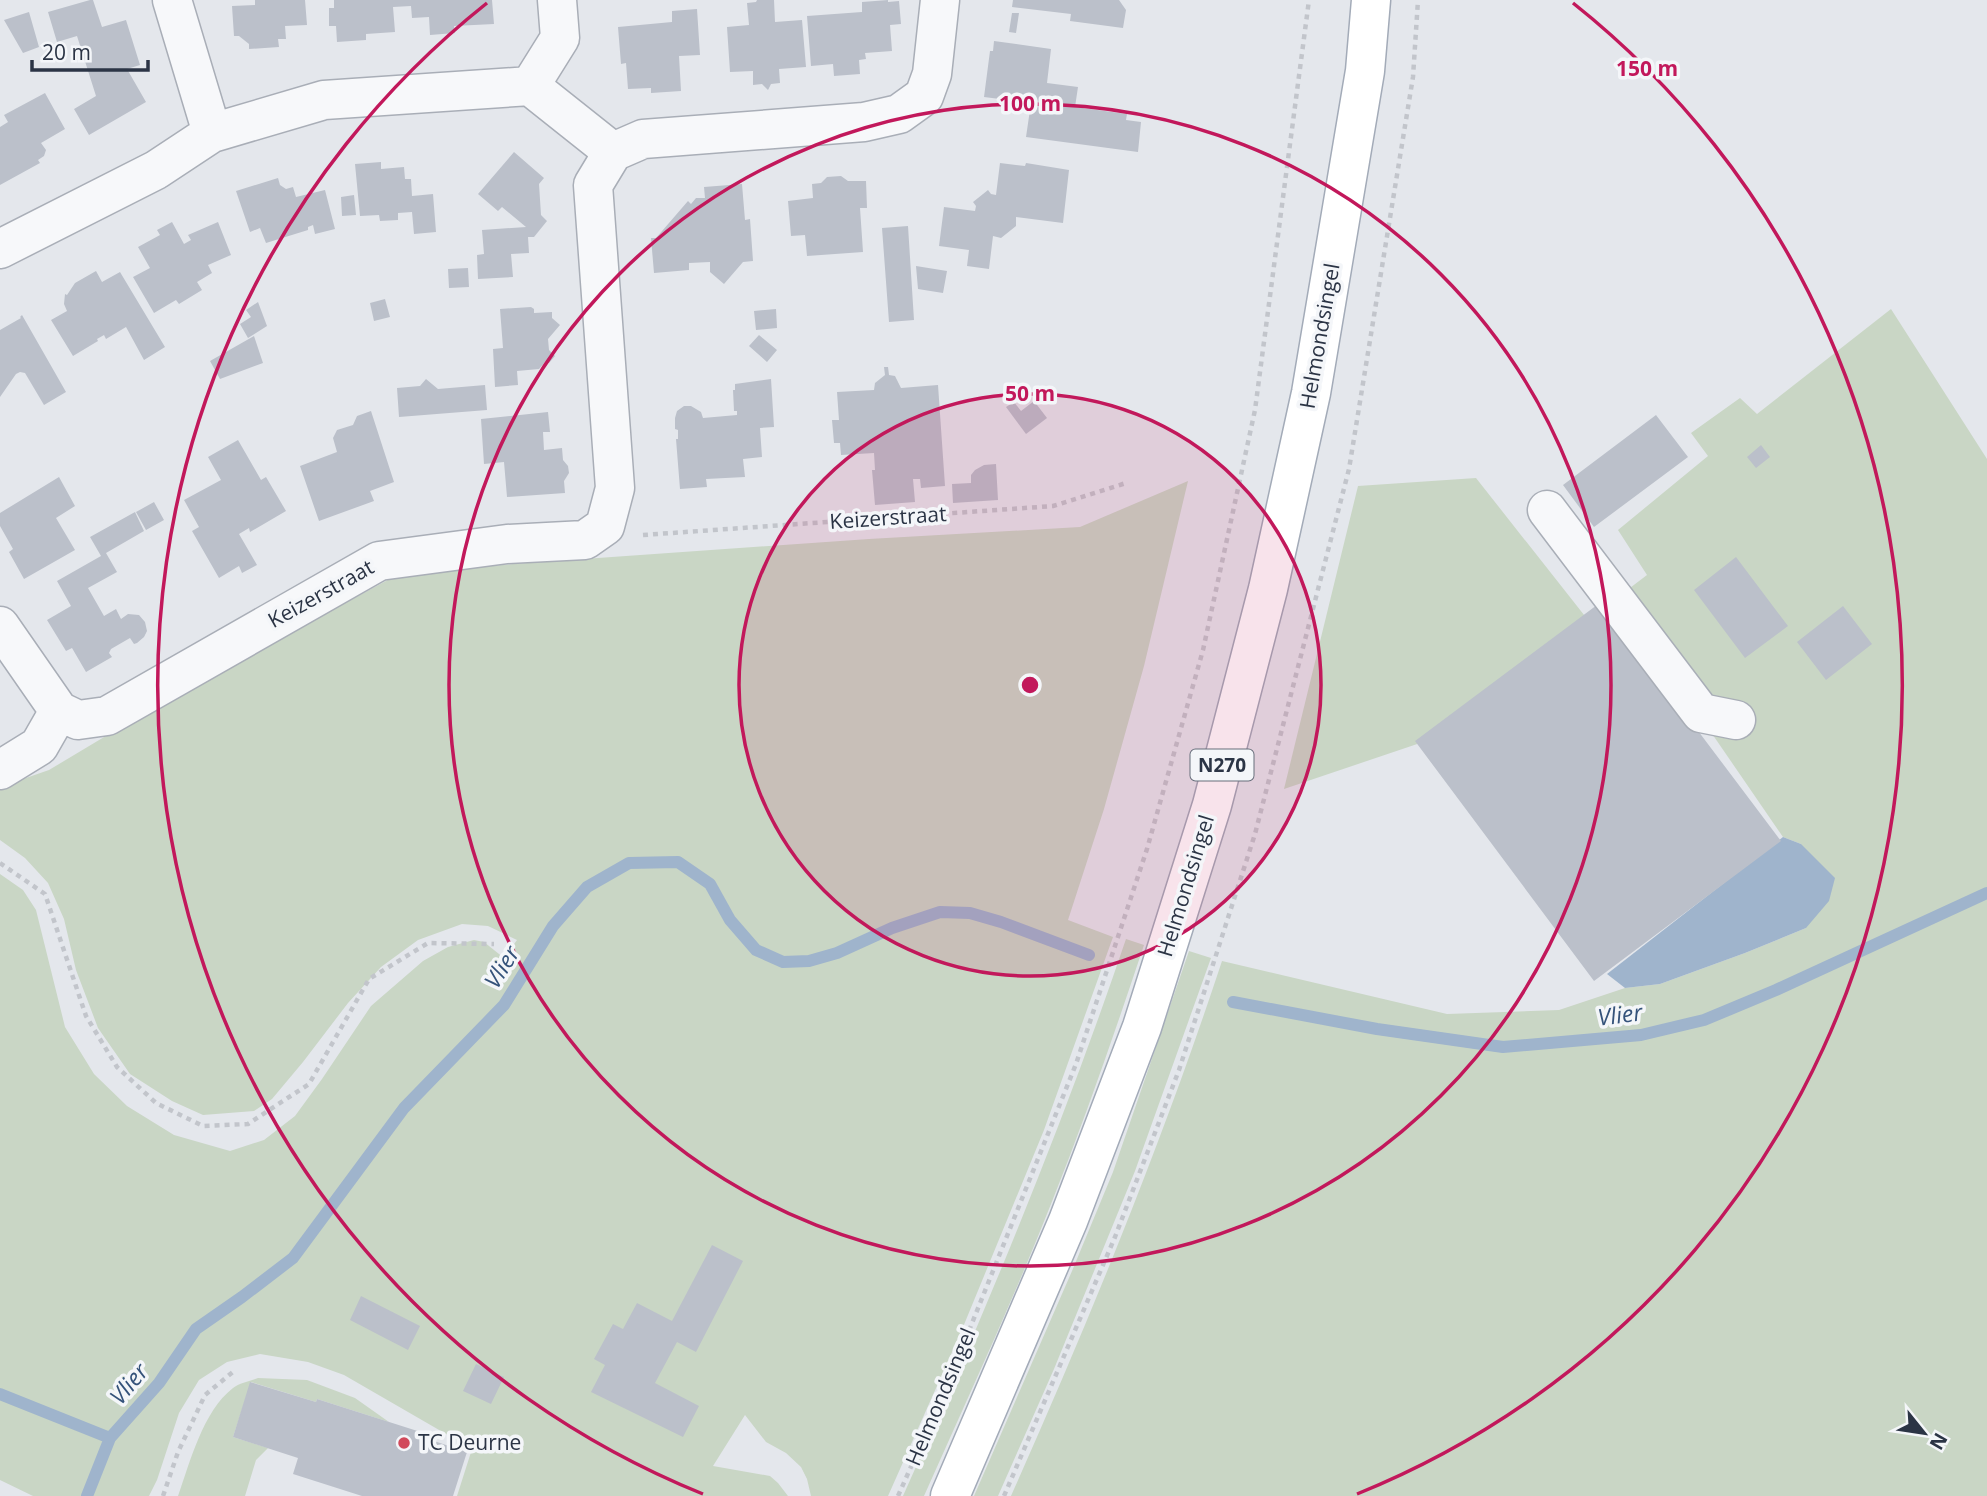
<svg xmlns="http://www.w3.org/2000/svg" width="1987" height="1496" font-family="'Open Sans',sans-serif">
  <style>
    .green { fill: #c9d6c5 }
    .water { fill: #9fb4cc }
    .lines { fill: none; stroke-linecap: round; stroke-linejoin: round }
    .stream { stroke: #9fb4cc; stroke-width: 12 }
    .building { fill: #bbc0ca }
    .minor-casing { stroke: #a9aeb7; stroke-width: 41 }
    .major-casing { stroke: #a3abb8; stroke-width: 41 }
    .path { stroke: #c2c5cb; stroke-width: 4.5; stroke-dasharray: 5 5; stroke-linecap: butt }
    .minor { stroke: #f7f8fa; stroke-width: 38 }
    .major { stroke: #fff; stroke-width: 38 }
    .ring { fill: none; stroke: #c2185b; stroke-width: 3.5 }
    .poi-dot { fill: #d1495b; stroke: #f4f6f9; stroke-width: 2.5 }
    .labels { text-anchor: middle; stroke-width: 7; stroke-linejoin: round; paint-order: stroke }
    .shield { fill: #f4f6f9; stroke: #676e7b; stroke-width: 2 }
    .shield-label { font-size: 19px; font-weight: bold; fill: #2b3445 }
    .street-label { font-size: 21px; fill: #2b3445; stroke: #f4f6f9 }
    .poi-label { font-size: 21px; fill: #2b3445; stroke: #f4f6f9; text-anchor: start }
    .water-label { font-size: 23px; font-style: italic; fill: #34527a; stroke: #f4f6f9 }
    .centre { fill: #c2185b; stroke: #f4f6f9; stroke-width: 3.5 }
    .ring-label { font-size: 21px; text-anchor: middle; font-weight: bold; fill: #c2185b; stroke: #f4f6f9; stroke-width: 7; stroke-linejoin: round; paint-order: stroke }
  </style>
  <rect width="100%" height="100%" fill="#e4e7ec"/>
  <!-- green -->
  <path class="green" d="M1891 309 1987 459V1496H1011C1089 1321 1162 1143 1222 961L1447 1014 1559 1010 1625 988 1660 984 1745 953 1806 928 1801 844 1783 837 1618 597 1647 575 1618 530 1708 456 1691 433 1740 398 1757 414Z
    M1476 478 1588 620 1435 738 1284 789 1358 486Z
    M1188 481 1144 666 1104 809 1068 920 1113 937 1044 1130 961 1332 888 1496H811L807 1479 801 1467 786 1453 766 1442 745 1415 713 1466 770 1476 778 1483 788 1496H457L472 1449 344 1375 308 1362 260 1354 227 1362 199 1380 179 1413 157 1480 149 1496H33L0 1480V874L23 890 36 910 65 1027 94 1074 127 1106 174 1135 230 1151 264 1140 295 1116 322 1079 371 1006 423 961 448 947 474 940 484 942 504 958 517 940 488 926 462 924 418 940 381 967 348 1003 303 1062 272 1099 254 1111 203 1115 172 1101 130 1074 98 1028 76 970 64 919 48 883 25 858 0 840V787L49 770 171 697 397 575 513 564 869 539 1080 527Z
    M1126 939 1144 945C1115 1032 1085 1119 1051 1204 1012 1303 967 1399 924 1496H903C985 1313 1062 1128 1126 939Z
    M1189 951 1211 958 1135 1171 1054 1369 998 1496H974L1072 1271 1113 1172Z
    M258 1378 307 1380 355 1398 389 1422 317 1399 316 1402 251 1382 233 1437 268 1448 256 1460 245 1496H178C190 1462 203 1411 233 1388 239 1383 250 1381 258 1378Z"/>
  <!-- water -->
  <path class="water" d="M1783 837 1801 844 1835 878 1829 901 1806 928 1745 953 1660 984 1625 988 1607 974Z"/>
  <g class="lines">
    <!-- stream -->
    <path class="stream" d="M1233 1002 1377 1029 1503 1047 1641 1035 1704 1020 1776 990 1987 893
      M0 1394 110 1438
      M87 1496 110 1438 159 1383 196 1329 242 1297 293 1258 404 1108 504 1005 553 926 587 887 629 863 678 862 710 884 730 920 756 950 783 962 809 961 837 953 892 928 940 912 970 913 1001 922 1089 955"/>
  </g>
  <!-- building -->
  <path class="building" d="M90 0H93L102 27 126 20 140 65 127 69 146 102 89 135 74 109 96 96 77 36 57 42 48 12Z
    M255 0H305L307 25 285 26 286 39H278L279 47 249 49V44L239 36H234L232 6 255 5Z
    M334 0H492L494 24 454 26 455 33 430 35 429 17 412 18 411 6 393 7 395 32 366 34V40L337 42 336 26H329V8H334Z
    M757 0H774L775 22 802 20 806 67 779 69 780 83 771 84 768 90 762 84 753 85V71L730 72 727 27 749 25 747 3 756 2Z
    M888 0V2L899 1 901 24 890 25 892 51 865 53 866 59 859 60 860 74 834 76 833 64 811 66 807 16 862 12V2Z
    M1013 0H1119L1126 10 1123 28 1070 21 1071 14 1012 7Z
    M697 9 700 55 679 56 681 91 651 93V88L628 89 626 63 621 64 618 27 672 22V11Z
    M29 12 39 47 23 53 4 20Z
    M1012 13H1019L1016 33 1009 32Z
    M994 41 1051 49 1047 83 1078 87 1075 107 1127 114 1126 120 1141 122 1138 152 1026 137 1031 103 984 97 990 51H993Z
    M45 93 65 129 41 143 46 150 44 156 38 160 40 163 0 185V127L8 122 4 115Z
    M514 152 544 178 539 184 541 215 547 221 534 237H528L529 253 511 254 513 277 478 279 477 255 484 254 482 230 526 227 502 207 498 211 478 194Z
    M381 162V169L404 167 405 179H411L412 196 433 194 436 232 414 234 412 212 398 213V220L380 221 379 215 360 216 355 164Z
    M1000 163 1025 166 1026 163 1069 170 1063 223 1016 217V226L1001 238 993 236 989 269 967 266 969 250 939 246 944 207 975 211 976 206 973 202 988 190 991 194 996 195Z
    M841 176 848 181H866L867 208H860L863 252 807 256 805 235 791 236 788 201 813 198 812 184 821 183 827 177Z
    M278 178 280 185 286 189 293 187 296 197 325 190 335 229 315 234 313 225 308 227V230L266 243 260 228 250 232 236 191Z
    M742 184 745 220 750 219 753 261 743 262 724 284 710 272V262L689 263V270L654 273 651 238H656L688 201 691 204 696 198H705L704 187Z
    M354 195 356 215 342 216 341 197Z
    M172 222 184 244 191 240 188 235 218 222 231 255 208 265 212 273 197 282 202 290 179 304 176 300 154 313 133 277 150 268 138 247 160 235 157 230Z
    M908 226 914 320 889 322 882 228Z
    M916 266 947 271 943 293 918 289Z
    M468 268 469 287 449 288 448 269Z
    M96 271 102 282 120 272 165 347 144 360 126 327 106 339 104 335 97 339 98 341 73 356 51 320 67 311 64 304 65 294 67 295 75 283Z
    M385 299 390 317 374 321 370 303Z
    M258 302 267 326 248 338 240 324 251 317 246 310Z
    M531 307 534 309V313L552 312V318L560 325 548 339 549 350 555 356 549 363 546 361 539 369 517 371 518 385 495 387 493 349 503 348 500 309Z
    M776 309 777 328 756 330 754 311Z
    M22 315 66 392 44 405 25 373 20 372 16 374 0 397V330L21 318 20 317Z
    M759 335 777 350 767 362 749 346Z
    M254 336 263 363 220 379 210 361Z
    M884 367H888L889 375 895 376 901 388 938 385 945 486 921 488 920 479H913L915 502 875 505 872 470H875L874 453 841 455 840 443H834L832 420H839L837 392 874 390 875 383 885 375Z
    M426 379 438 389 485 385 487 410 399 417 397 388 420 386Z
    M771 379 774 427 760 428 762 457 743 459 745 477 706 479 707 487 680 489 676 439H678V430L675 429V418L677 411 684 406H691L701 412 703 418 737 415V411H734L733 390H735V384Z
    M1034 401 1047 418 1026 434 1006 407 1014 402 1021 411Z
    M371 411 394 482 370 491 374 501 319 521 300 466 337 452 333 438 337 430 353 425 357 416Z
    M548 412 550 432H543L544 450 562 448 563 460 568 466 569 473 564 481 565 493 507 497 504 462 484 464 481 419Z
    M1656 415 1688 457 1594 527 1563 485Z
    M238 440 261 480 266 477 286 511 250 532 249 528 239 534 257 565 242 573 239 566 219 578 192 531 199 527 184 500 221 480 208 457Z
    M1761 445 1770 457 1756 468 1747 457Z
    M996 464 998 500 953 503 952 484 971 483V475L975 470 984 465Z
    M59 477 75 506 56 518 75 550 24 579 9 552 13 549 0 526V513Z
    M154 502 164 520 146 530 136 512Z
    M135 512 144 531 106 553 117 572 88 588 104 616 116 609 121 619 128 614 139 615 145 622 147 631 144 637 137 643 134 644 130 638 111 649 109 653 112 657 86 672 72 648 66 651 47 620 71 606 57 581 101 556 90 537Z
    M1736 557 1788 626 1745 658 1694 590Z
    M1601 602 1781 841 1594 981 1415 741Z
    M1843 606 1872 644 1826 680 1797 642Z
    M712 1245 743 1261 696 1352 677 1342 655 1383 699 1406 683 1437 591 1392 605 1365 594 1359 613 1324 623 1329 637 1303 672 1321Z
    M361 1296 420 1326 408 1350 350 1320Z
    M476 1364 504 1377 491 1404 463 1391Z
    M250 1382 316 1402 317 1399 430 1435 428 1439 467 1452 453 1496H362L293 1474 298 1458 233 1437Z"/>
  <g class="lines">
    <defs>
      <path id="minor" d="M172 0 212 133
        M613 152 643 139 864 122 899 114 924 96 932 74 940 0
        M0 249 156 170 212 133 324 100 530 86 560 38 557 0
        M1547 510 1701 713 1736 720
        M0 626 59 711 78 720 107 716 379 561 507 544 585 540 605 526 615 488 593 185 613 152 530 86
        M0 770 39 746 59 711"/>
      <path id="major" d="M950 1496 1068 1221 1142 1027 1212 805 1268 589 1311 393 1365 71 1371 0"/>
    </defs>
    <!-- minor casing -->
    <use href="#minor" class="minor-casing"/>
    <!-- major casing -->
    <use href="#major" class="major-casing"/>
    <!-- path -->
    <path class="path" d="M643 535 1053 506 1126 483
      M0 863 45 894 86 1016 117 1067 156 1103 203 1126 248 1124 309 1084 369 979 428 943 494 944
      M163 1496 178 1452 205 1395 234 1371
      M898 1496 946 1388 1076 1064 1147 849 1203 650 1255 410 1309 0
      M1004 1496 1115 1237 1179 1070 1255 834 1349 469 1413 77 1418 0"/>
    <!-- minor -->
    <use href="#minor" class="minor"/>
    <!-- major -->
    <use href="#major" class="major"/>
  </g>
  <!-- distance rings -->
  <circle cx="1030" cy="685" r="291" fill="#c2185b" fill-opacity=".12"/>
  <g class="ring">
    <circle cx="1030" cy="685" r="291"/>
    <circle cx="1030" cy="685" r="581"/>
    <path d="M703 1494A872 872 0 0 1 487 3M1573 3A872 872 0 0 1 1357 1494"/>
  </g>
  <!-- markers -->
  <circle class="poi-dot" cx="404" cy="1443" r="7"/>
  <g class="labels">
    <!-- shield labels -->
    <rect class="shield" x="1190.5" y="749.5" width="63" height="31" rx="5"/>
    <g class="shield-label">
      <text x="1222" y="772">N270</text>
    </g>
    <!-- street labels -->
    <g class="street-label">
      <text transform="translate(1320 336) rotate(-80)" y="7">Helmondsingel</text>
      <text transform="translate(888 518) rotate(-4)" y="7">Keizerstraat</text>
      <text transform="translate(321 594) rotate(-29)" y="7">Keizerstraat</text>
      <text transform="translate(1186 886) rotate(-73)" y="7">Helmondsingel</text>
      <text transform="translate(941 1397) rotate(-67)" y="7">Helmondsingel</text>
    </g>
    <!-- poi labels -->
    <g class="poi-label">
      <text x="418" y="1450">TC Deurne</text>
    </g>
    <!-- water labels -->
    <g class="water-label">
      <text transform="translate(502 967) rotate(-58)" y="8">Vlier</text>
      <text transform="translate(1620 1015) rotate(-7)" y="8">Vlier</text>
      <text transform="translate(129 1384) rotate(-50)" y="8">Vlier</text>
    </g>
  </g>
  <circle cx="1030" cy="685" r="10" class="centre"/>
  <g class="ring-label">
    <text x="1647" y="76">150 m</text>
    <text x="1030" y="111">100 m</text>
    <text x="1030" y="401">50 m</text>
  </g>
  <!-- north arrow -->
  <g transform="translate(1924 1433) rotate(120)" stroke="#f4f6f9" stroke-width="5" paint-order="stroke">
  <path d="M0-5L12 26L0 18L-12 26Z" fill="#2b3445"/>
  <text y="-10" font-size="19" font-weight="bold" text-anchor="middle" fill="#2b3445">N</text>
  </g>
  <!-- scale -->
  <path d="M32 60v10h116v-10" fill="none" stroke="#2b3445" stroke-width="3.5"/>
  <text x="42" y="60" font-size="21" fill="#2b3445" stroke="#f4f6f9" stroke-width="5" paint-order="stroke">20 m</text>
</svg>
